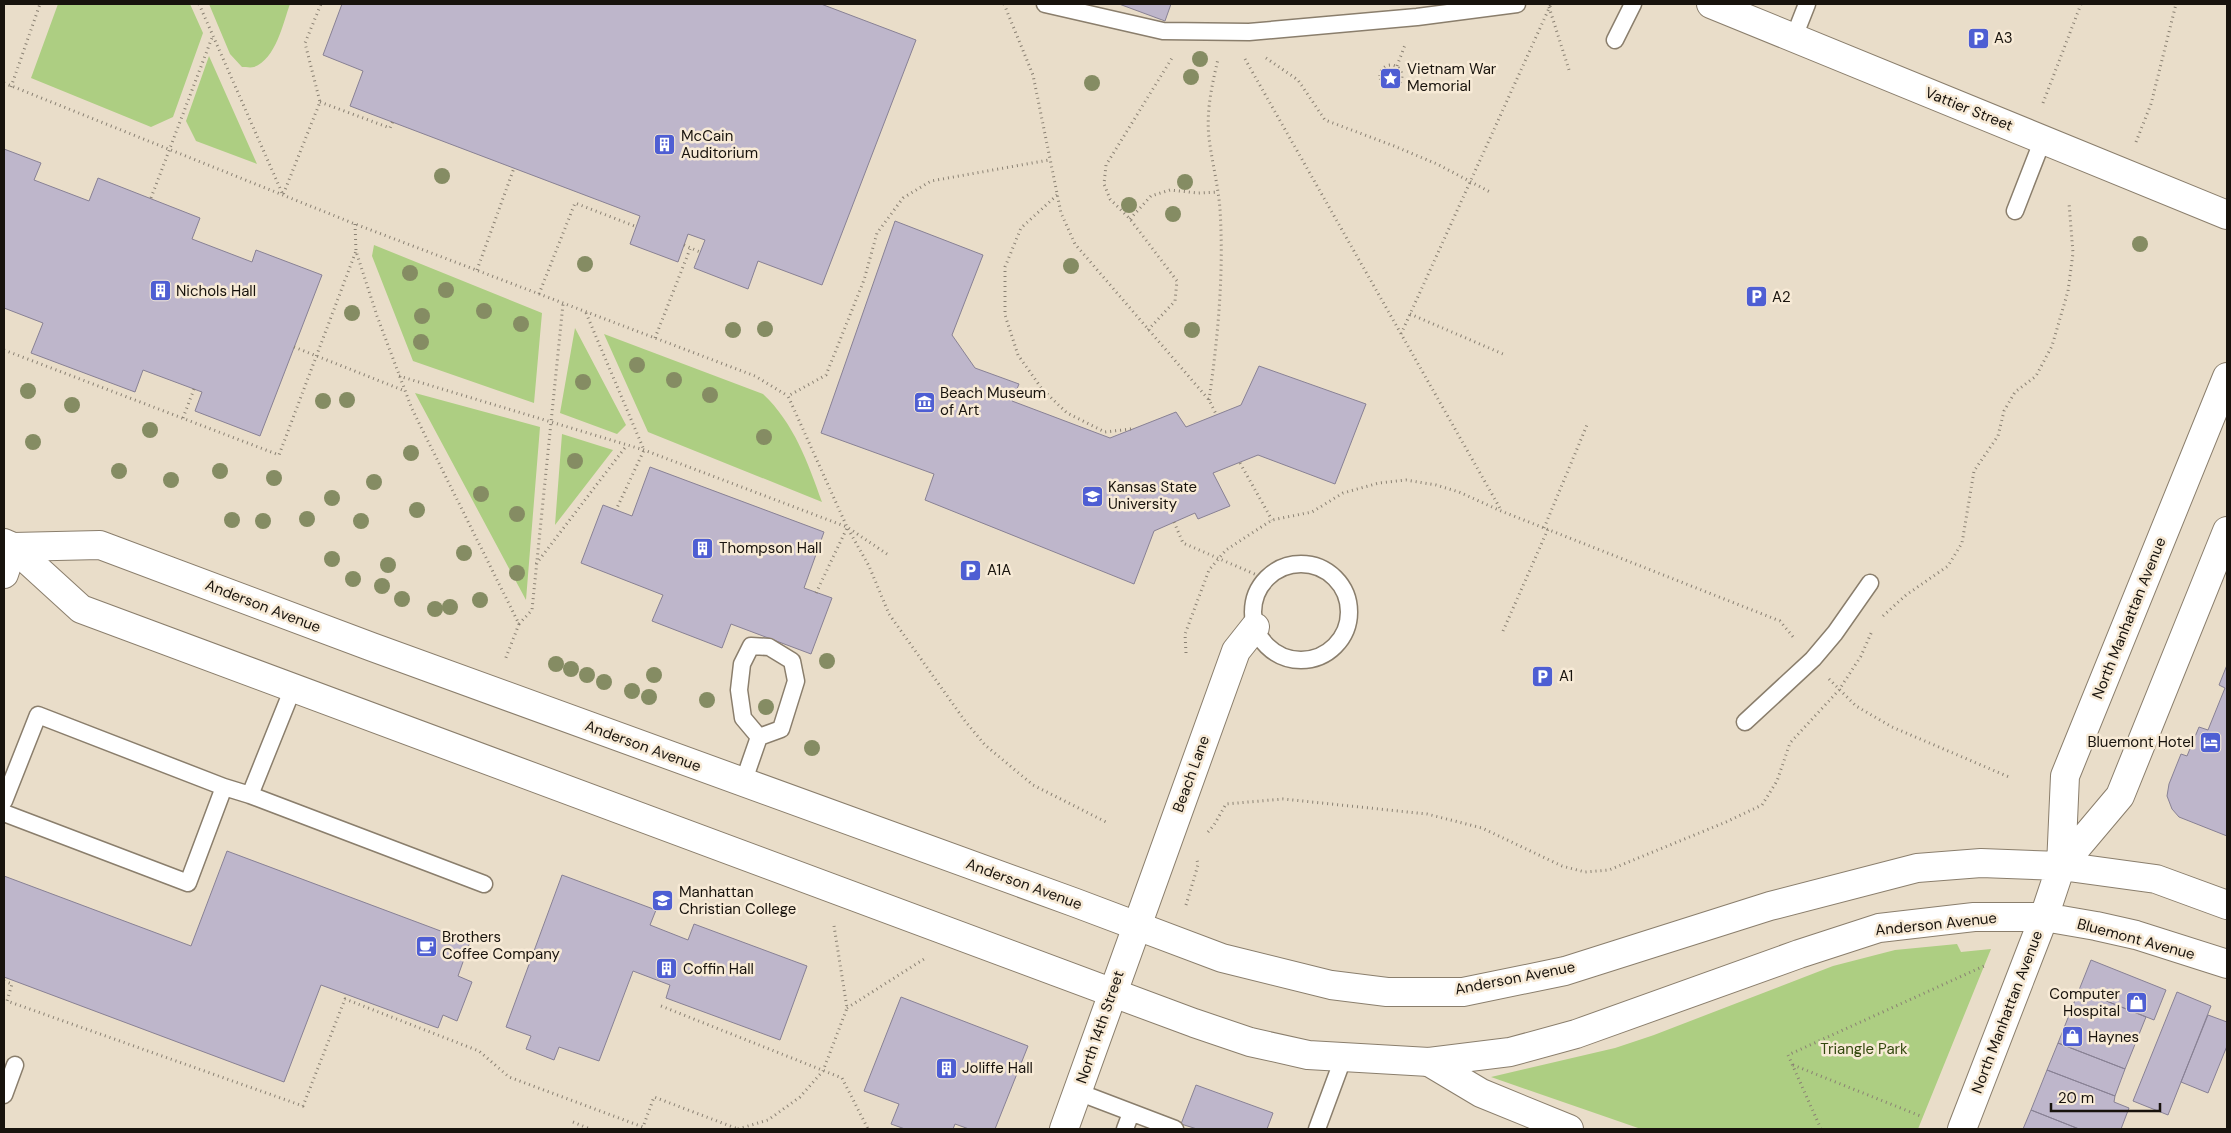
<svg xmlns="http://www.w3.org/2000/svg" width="2231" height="1133" font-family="'DM Sans',sans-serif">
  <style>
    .green { fill: #adce82 }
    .building { fill: #beb6cb; stroke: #888194 }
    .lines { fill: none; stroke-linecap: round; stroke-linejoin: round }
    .lane-casing { stroke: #8a7e6c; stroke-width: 19 }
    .street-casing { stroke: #8a7e6c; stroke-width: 30 }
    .secondary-casing { stroke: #8a7e6c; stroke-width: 30 }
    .path { stroke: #8a8173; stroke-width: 3; stroke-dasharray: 1 4; stroke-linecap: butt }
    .lane { stroke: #fff; stroke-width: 16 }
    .street { stroke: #fff; stroke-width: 28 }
    .secondary { stroke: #fff; stroke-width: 28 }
    .tree { fill: #858c63 }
    .labels { text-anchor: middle; stroke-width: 5; stroke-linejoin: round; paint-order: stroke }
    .poi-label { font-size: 15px; fill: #18130d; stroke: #f7ead6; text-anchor: start }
    .street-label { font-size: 15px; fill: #18130d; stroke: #f7ead6 }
    .park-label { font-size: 15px; fill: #34490f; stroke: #f7ead6 }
  </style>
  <rect width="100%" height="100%" fill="#e9ddc9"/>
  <!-- green -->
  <path class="green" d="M58 4H190L203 33 173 117 151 127 31 78Z
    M209 4H290C283 23 276 59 254 67 251 68 245 67 242 67L230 54Z
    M209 56 257 164 196 141 186 121Z
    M374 245 542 313 534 403 413 361 372 256Z
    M575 328 626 425 617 434 560 413Z
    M604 334 763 394C794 423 808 463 822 502L648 432Z
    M415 393 540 427 526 600Z
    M562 434 613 450 555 525Z
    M1957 944 1961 952 1991 949 1918 1129H1641L1491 1077 1615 1048 1654 1035 1833 966 1895 950Z"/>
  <!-- building -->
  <path class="building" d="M342 4H821L916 40 822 285 758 261 748 289 694 268 705 240 688 234 678 262 630 244 640 216 350 106 363 71 323 55Z
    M1119 4H1171L1165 21Z
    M4 149 41 163 34 180 89 201 98 178 200 218 192 239 252 262 256 250 322 275 260 436 195 411 202 392 143 370 135 392 31 353 43 323 4 308Z
    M895 221 983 255 952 335 975 368 1019 384 1012 401 1110 438 1176 412 1186 427 1241 405 1259 366 1366 404 1335 484 1258 455 1213 473 1230 506 1198 519 1195 513 1154 531 1134 584 925 500 934 474 821 433Z
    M650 467 824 532 804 588 832 598 811 654 731 624 722 648 652 621 663 595 581 563 603 505 632 516Z
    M2227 665V836L2179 817 2172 809 2167 796 2169 784 2181 754 2187 756 2199 727 2208 730 2225 688 2219 685Z
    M227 851 470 942 458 976 472 982 457 1021 443 1015 438 1028 321 985 284 1082 4 977V876L191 946Z
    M562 875 656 910 650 925 688 940 694 924 807 966 780 1040 666 998 670 985 633 971 599 1061 559 1047 554 1060 526 1049 531 1036 506 1027Z
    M2091 960 2166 990 2154 1020 2079 990Z
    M2079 990 2146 1017 2125 1069 2058 1043Z
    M2177 992 2211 1006 2168 1115 2133 1101Z
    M901 997 1028 1046 995 1129H969L955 1124 953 1129H905L891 1124 899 1104 864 1091Z
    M2208 1015 2227 1022V1046L2208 1093 2181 1082Z
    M2058 1043 2125 1069 2115 1096 2047 1070Z
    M2047 1070 2115 1096 2114 1102 2129 1108 2121 1129H2079L2031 1110Z
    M1196 1085 1273 1113 1267 1129H1197L1181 1124Z
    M2031 1110 2079 1129H2023Z"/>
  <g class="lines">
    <defs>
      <path id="lane" d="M1045 4 1163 31 1249 32 1417 17 1517 4
        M1794 37 1807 4
        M1615 40 1633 4
        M2015 211 2043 139
        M1253 612a48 48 0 1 1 96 0a48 48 0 1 1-96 0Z
        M1745 722 1813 659 1835 633 1870 583
        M743 783 759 737 781 729 796 681 792 661 769 647 751 646 742 664 739 690 743 718 759 737
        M250 795 484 884
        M4 801 38 715 224 787
        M4 813 188 883 224 787 250 795 293 688
        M1078 1092 1175 1129
        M4 1095 15 1065
        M1125 1129 1131 1113
        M1317 1129 1344 1056"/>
      <path id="street" d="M1711 4 2227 215
        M4 574 13 547
        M1429 1062 1481 1093 1569 1129
        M1064 1129 1236 651 1255 627
        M1962 1129 2044 917"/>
      <path id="secondary" d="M4 543 13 547 81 609 1194 1023 1250 1042 1308 1055 1429 1062 1510 1052 1576 1034 1799 954 1879 928 1974 917H2044L2096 926 2136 935 2227 964
        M13 547 100 545 372 647 1076 903 1222 958 1331 985 1387 992H1463L1565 971 1770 906 1917 868 1981 863 2061 866 2156 879 2227 905
        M2061 866 2120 796 2227 531
        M2044 917 2061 866 2065 776 2227 377"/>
    </defs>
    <!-- lane casing -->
    <use href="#lane" class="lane-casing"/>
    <!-- street casing -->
    <use href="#street" class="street-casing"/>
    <!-- secondary casing -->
    <use href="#secondary" class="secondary-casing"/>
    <!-- path -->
    <path class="path" d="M199 4 283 195 320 102 305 43 321 4
      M1004 4 1033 75 1061 213 1075 244 1209 400 1216 414
      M1549 7 1569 70
      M1266 58 1298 80 1325 120 1394 146 1437 164 1492 193
      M1245 59 1501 510
      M1380 76a11 11 0 1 1 22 0a11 11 0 1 1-22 0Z
      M1397 66 1405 45
      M4 83 355 224 755 376 788 396
      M11 87 40 4
      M320 102 390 128 393 121
      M2043 103 2081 4
      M2136 142 2151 104 2176 4
      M1057 195 1021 228 1005 267V315L1018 355 1042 389 1067 413 1105 432 1131 429
      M151 198 213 35
      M1130 219 1151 196 1170 190 1198 193 1218 192
      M355 224 356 251 377 316 412 409 519 624 505 660
      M684 245 700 252
      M477 270 514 168
      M539 294 575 203 637 227
      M586 313 644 450 616 510
      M1410 314 1503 354
      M1148 330 1175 301 1177 281 1130 219 1110 199 1104 184 1106 165 1172 58
      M1401 334 1551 4
      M655 338 690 249
      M294 347 405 391
      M4 350 279 455 356 251
      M399 376 644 450 847 527 869 566 889 614 965 721 985 745 1033 785 1106 822
      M1209 400C1218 337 1224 273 1220 209 1218 185 1212 162 1209 138 1206 111 1212 85 1218 59
      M183 418 194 389
      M1240 463 1272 520
      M1174 522 1183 543 1266 579
      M1544 528 1587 425
      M887 554 847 527 788 396 826 375 864 280 877 233 903 198 931 181 1049 160
      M536 564 627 445
      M816 593 847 528
      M1883 616 1906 595 1948 566 1962 543 1974 471 1998 436 2004 411 2015 392 2036 376 2052 346 2068 291 2073 253 2069 203
      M519 624 532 610 563 304
      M1503 631 1548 529
      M1186 653 1185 634 1209 570 1226 550 1272 520 1312 512 1343 493 1379 483 1406 480 1436 485 1459 492 1501 511 1780 621 1794 638
      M1829 679 1856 706 1892 727 2009 777
      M1208 832 1214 825 1226 804 1283 799 1427 814 1482 828 1562 866 1585 872 1609 870 1726 822 1762 805 1777 781 1790 743 1839 690 1861 656 1872 631
      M1186 905 1198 865 1197 860
      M4 981 12 984 7 1001 303 1106 345 999 479 1051 509 1077 643 1127 654 1097 738 1129
      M2050 993 2065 1000
      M661 1006 842 1078 868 1129
      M847 1008 924 959
      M1793 1065 1923 1117
      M573 1122 590 1129
      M738 1129 768 1120 800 1097 823 1071 847 1008 834 926
      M1821 1129 1788 1055 1984 966"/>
    <!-- lane -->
    <use href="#lane" class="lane"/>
    <!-- street -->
    <use href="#street" class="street"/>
    <!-- secondary -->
    <use href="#secondary" class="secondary"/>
  </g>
  <!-- trees -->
  <g class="tree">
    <circle cx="1200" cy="59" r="8"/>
    <circle cx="1191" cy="77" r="8"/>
    <circle cx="1092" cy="83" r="8"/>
    <circle cx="442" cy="176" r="8"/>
    <circle cx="1185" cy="182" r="8"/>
    <circle cx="1129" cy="205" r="8"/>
    <circle cx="1173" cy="214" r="8"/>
    <circle cx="2140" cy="244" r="8"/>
    <circle cx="585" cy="264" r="8"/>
    <circle cx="1071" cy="266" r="8"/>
    <circle cx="410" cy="273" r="8"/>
    <circle cx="446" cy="290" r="8"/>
    <circle cx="484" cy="311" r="8"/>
    <circle cx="352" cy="313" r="8"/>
    <circle cx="422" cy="316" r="8"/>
    <circle cx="521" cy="324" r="8"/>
    <circle cx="765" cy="329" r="8"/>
    <circle cx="733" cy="330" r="8"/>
    <circle cx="1192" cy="330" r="8"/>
    <circle cx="421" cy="342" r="8"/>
    <circle cx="637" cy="365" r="8"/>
    <circle cx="674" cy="380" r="8"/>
    <circle cx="583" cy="382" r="8"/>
    <circle cx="28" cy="391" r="8"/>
    <circle cx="710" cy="395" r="8"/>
    <circle cx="347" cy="400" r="8"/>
    <circle cx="323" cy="401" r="8"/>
    <circle cx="72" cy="405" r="8"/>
    <circle cx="150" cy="430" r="8"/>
    <circle cx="764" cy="437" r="8"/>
    <circle cx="33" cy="442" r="8"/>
    <circle cx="411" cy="453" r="8"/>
    <circle cx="575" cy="461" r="8"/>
    <circle cx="119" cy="471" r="8"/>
    <circle cx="220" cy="471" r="8"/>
    <circle cx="274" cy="478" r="8"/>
    <circle cx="171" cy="480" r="8"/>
    <circle cx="374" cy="482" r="8"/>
    <circle cx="481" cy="494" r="8"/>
    <circle cx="332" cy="498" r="8"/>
    <circle cx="417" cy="510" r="8"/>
    <circle cx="517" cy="514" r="8"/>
    <circle cx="307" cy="519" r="8"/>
    <circle cx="232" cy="520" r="8"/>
    <circle cx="263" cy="521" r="8"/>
    <circle cx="361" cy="521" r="8"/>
    <circle cx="464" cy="553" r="8"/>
    <circle cx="332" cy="559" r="8"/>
    <circle cx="388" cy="565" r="8"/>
    <circle cx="517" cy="573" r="8"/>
    <circle cx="353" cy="579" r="8"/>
    <circle cx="382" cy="586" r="8"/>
    <circle cx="402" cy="599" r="8"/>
    <circle cx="480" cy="600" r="8"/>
    <circle cx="450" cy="607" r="8"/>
    <circle cx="435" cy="609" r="8"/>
    <circle cx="827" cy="661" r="8"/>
    <circle cx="556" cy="664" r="8"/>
    <circle cx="571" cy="669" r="8"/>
    <circle cx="587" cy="675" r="8"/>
    <circle cx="654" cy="675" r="8"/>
    <circle cx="604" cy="682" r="8"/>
    <circle cx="632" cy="691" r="8"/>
    <circle cx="649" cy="697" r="8"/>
    <circle cx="707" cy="700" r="8"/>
    <circle cx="766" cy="707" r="8"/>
    <circle cx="812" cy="748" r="8"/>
  </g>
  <!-- icons -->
  <defs>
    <symbol id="parking-square" viewBox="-11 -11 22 22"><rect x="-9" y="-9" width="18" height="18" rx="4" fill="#4e5ed3" stroke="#f7ead6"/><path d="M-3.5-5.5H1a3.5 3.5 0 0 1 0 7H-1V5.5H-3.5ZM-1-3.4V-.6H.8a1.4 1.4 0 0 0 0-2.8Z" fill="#fff"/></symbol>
    <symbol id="sight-square" viewBox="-11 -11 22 22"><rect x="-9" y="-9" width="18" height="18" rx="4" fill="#4e5ed3" stroke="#f7ead6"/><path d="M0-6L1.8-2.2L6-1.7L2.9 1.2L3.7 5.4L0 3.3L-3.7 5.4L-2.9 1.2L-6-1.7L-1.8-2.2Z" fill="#fff"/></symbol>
    <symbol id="building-square" viewBox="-11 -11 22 22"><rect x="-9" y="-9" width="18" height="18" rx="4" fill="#4e5ed3" stroke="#f7ead6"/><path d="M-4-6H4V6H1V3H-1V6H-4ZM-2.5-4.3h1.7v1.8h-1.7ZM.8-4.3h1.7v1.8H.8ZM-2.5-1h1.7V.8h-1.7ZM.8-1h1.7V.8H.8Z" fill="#fff"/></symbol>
    <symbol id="museum-square" viewBox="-11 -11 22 22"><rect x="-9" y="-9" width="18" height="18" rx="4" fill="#4e5ed3" stroke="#f7ead6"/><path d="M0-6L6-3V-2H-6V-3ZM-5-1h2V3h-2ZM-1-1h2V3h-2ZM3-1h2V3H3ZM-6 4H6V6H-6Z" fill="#fff"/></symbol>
    <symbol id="university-square" viewBox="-11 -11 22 22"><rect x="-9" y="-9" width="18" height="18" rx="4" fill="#4e5ed3" stroke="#f7ead6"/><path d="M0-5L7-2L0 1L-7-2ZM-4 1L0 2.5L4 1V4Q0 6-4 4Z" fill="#fff"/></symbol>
    <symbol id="hotel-square" viewBox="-11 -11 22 22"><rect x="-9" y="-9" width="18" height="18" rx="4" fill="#4e5ed3" stroke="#f7ead6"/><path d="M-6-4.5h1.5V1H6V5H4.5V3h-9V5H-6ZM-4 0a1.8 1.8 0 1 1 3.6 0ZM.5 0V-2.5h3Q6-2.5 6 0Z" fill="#fff"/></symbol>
    <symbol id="cafe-square" viewBox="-11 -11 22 22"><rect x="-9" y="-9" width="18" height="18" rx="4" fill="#4e5ed3" stroke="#f7ead6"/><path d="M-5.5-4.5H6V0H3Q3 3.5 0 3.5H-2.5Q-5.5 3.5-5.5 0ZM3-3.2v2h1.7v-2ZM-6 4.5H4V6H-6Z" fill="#fff"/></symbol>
    <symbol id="shop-square" viewBox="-11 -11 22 22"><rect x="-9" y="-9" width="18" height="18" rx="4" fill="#4e5ed3" stroke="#f7ead6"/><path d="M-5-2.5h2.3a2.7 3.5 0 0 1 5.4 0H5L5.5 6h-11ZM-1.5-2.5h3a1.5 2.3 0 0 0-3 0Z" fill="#fff"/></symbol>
  </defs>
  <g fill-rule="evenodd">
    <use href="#parking-square" x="1966" y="26" width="25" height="25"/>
    <use href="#sight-square" x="1378" y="66" width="25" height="25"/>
    <use href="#building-square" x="652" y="132" width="25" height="25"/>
    <use href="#building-square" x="148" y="278" width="25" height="25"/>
    <use href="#parking-square" x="1744" y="284" width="25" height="25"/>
    <use href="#museum-square" x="912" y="390" width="25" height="25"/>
    <use href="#university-square" x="1080" y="484" width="25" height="25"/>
    <use href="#building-square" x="690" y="536" width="25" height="25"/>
    <use href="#parking-square" x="958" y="558" width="25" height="25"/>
    <use href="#parking-square" x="1530" y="664" width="25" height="25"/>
    <use href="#hotel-square" x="2198" y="730" width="25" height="25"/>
    <use href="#university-square" x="650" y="888" width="25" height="25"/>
    <use href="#cafe-square" x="414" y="934" width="25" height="25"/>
    <use href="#building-square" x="654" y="956" width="25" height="25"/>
    <use href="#shop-square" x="2124" y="990" width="25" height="25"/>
    <use href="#shop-square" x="2060" y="1024" width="25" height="25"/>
    <use href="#building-square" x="934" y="1056" width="25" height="25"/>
  </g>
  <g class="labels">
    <!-- poi labels -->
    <g class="poi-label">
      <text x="1994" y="43">A3</text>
      <text x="1407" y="74">Vietnam War<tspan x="1407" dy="17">Memorial</tspan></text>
      <text x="681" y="141">McCain<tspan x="681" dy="17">Auditorium</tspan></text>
      <text x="176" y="296">Nichols Hall</text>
      <text x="1772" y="302">A2</text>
      <text x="940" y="398">Beach Museum<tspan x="940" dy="17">of Art</tspan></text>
      <text x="1108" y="492">Kansas State<tspan x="1108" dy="17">University</tspan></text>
      <text x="719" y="553">Thompson Hall</text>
      <text x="987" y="575">A1A</text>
      <text x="1559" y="681">A1</text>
      <text x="2194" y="747" text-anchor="end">Bluemont Hotel</text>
      <text x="679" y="897">Manhattan<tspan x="679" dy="17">Christian College</tspan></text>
      <text x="442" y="942">Brothers<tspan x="442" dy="17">Coffee Company</tspan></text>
      <text x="683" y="974">Coffin Hall</text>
      <text x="2120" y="999" text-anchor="end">Computer<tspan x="2120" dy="17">Hospital</tspan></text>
      <text x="2088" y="1042">Haynes</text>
      <text x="962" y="1073">Joliffe Hall</text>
    </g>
    <!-- street labels -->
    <g class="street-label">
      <text transform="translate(1969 109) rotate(22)" y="5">Vattier Street</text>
      <text transform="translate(263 606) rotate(21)" y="5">Anderson Avenue</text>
      <text transform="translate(2129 618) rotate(-68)" y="5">North Manhattan Avenue</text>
      <text transform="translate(643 746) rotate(20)" y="5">Anderson Avenue</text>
      <text transform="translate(1191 774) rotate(-70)" y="5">Beach Lane</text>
      <text transform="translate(1024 884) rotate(20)" y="5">Anderson Avenue</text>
      <text transform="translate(1936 924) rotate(-6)" y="5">Anderson Avenue</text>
      <text transform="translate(2136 939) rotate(15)" y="5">Bluemont Avenue</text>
      <text transform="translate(1515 978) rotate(-11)" y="5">Anderson Avenue</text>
      <text transform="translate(2007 1012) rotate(-69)" y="5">North Manhattan Avenue</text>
      <text transform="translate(1100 1027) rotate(-71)" y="5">North 14th Street</text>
    </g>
    <!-- park labels -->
    <g class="park-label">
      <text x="1864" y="1054">Triangle Park</text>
    </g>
  </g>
  <!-- border -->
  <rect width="2231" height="1133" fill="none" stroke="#18130d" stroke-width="10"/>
  <!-- scale -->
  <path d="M2051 1103v8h109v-8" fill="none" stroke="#18130d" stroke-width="2.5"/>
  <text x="2058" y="1103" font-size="15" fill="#18130d" stroke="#f7ead6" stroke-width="4" paint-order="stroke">20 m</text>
</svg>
